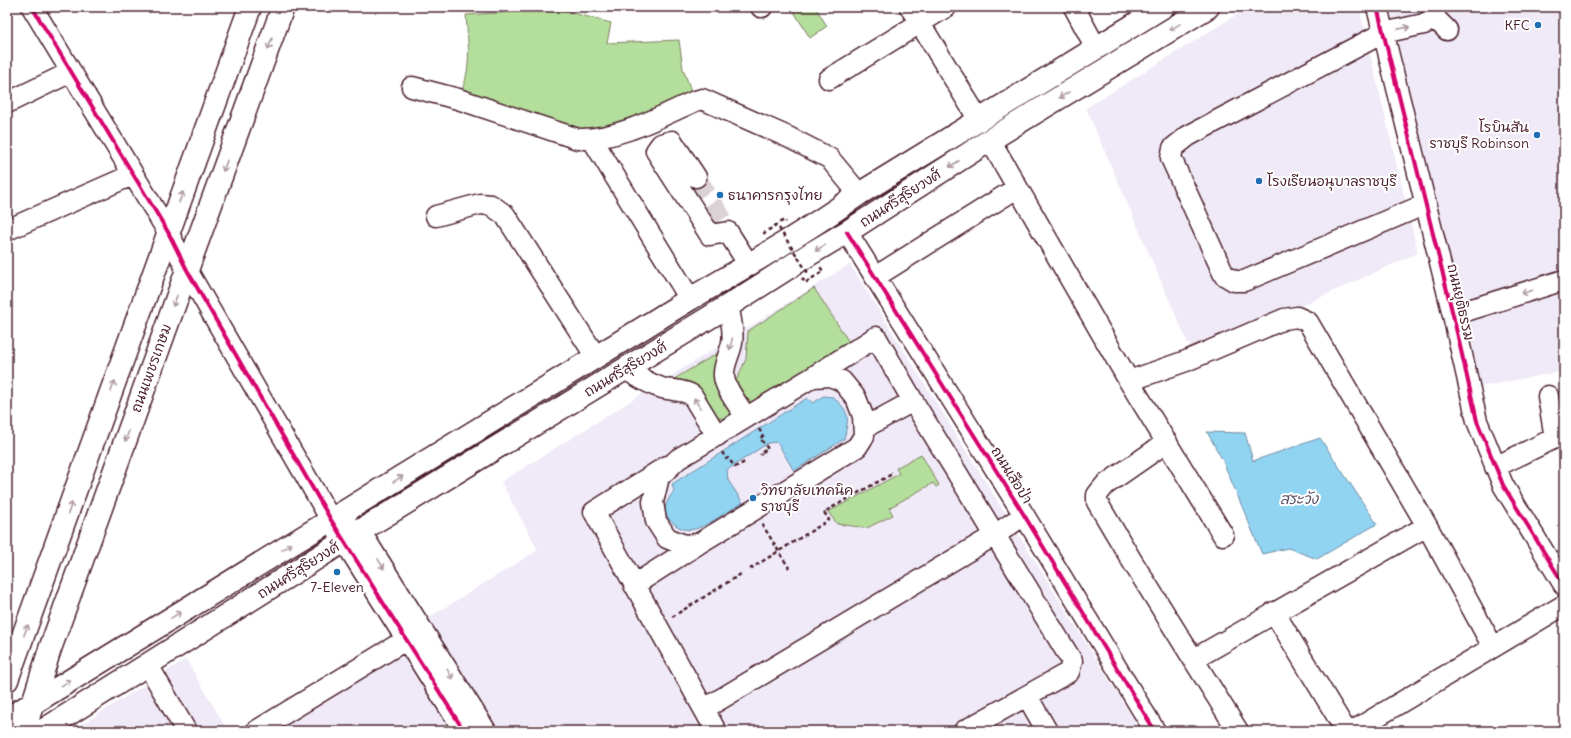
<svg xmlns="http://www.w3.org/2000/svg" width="1571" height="738" font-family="Delius,'Playpen Sans Thai',sans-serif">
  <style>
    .built { fill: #f0eaf8 }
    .green { fill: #b4de9b; stroke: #7f7e63 }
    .water { fill: #90d4f2; stroke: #748ca2 }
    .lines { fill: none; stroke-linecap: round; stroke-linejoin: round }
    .minor-tunnel { stroke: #dbd2d5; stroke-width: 20; stroke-dasharray: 20 10; stroke-linecap: butt }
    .minor-casing { stroke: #4a1f2b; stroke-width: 23 }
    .major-casing { stroke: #4a1f2b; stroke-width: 25 }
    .path { stroke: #4a1f2b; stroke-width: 2.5; stroke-dasharray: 4 3; stroke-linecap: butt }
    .minor { stroke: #fff; stroke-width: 20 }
    .major { stroke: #fff; stroke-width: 22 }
    .path-bridge { stroke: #4a1f2b; stroke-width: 2.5; stroke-dasharray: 4 3; stroke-linecap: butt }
    .cycleway-casing { stroke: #fff; stroke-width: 6 }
    .cycleway { stroke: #d6006c; stroke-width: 4 }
    .oneway { stroke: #ae9aa0 }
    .poi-dot { fill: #1f6fb2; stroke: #fff; stroke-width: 1.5 }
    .labels { text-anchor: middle; stroke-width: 4; stroke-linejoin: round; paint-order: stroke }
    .poi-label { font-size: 14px; fill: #4a1f2b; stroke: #fff; text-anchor: start }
    .street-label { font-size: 14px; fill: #4a1f2b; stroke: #fff }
    .water-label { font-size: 15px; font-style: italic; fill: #5f5567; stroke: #fff }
  </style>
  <rect width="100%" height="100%" fill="#fff"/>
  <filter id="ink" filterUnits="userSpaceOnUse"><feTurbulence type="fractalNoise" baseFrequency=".025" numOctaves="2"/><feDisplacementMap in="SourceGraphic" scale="8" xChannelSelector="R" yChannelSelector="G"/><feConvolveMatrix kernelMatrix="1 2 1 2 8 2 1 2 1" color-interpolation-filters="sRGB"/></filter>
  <g filter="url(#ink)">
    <!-- built -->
    <path class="built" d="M1249 7H1359L1418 253 1193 355 1086 108Z
      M1389 7H1564V371L1480 387Z
      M850 264 1141 731H245L538 550 501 482Z
      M186 659 228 731H71Z"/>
    <!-- green -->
    <path class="green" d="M791 7H815L827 26 810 38Z
      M558 9 611 23 607 43 679 40 683 69 695 101 592 139 458 99C473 69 468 47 466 15Z
      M814 288 849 342 753 404 746 397 736 381 746 359 748 331Z
      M721 351 733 412C726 419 722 419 714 417L697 389 693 384 669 382Z
      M921 454 939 485 936 487 933 483 889 508 893 515 867 528 837 524 828 512 899 474 896 468Z"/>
    <!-- water -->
    <path class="water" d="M823 396 833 397C851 413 849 417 844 439L794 471 777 442 768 443 727 470 728 480 743 503C734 508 725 513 716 519 699 529 685 537 669 519 661 509 668 499 674 491L672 484 807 398 813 403Z
      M1207 432 1245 433 1253 461 1320 438 1377 524 1317 559 1288 548 1262 554 1222 459Z"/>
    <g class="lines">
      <!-- minor-tunnel -->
      <path class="minor-tunnel" d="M696 177 727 227"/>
      <defs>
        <path id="minor" d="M32 7 168 232 187 270 331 520 464 731
          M761 7H762
          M910 7 979 120
          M1074 7 1096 48
          M1377 7 1453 315 1477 421 1503 485 1564 585
          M1434 11 1436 19 1447 30
          M829 79 946 7
          M412 87 458 99 578 139C618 140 659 117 695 101L702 99 788 137 829 158 859 194
          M7 103 71 72
          M592 139 690 299
          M990 140 1129 381 1223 535
          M696 177 672 141 661 144 656 151 710 235 728 232 749 265
          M1426 204 1244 281H1234L1224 275 1171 158 1173 148 1188 136 1383 33 1424 24 1432 19 1435 7
          M436 216 480 204 491 205 505 215 596 357
          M7 230 132 175
          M847 232 1024 515 1155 731
          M875 277 1017 188
          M728 306C731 318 734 331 732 343 730 354 723 365 724 376 724 387 740 408 746 417
          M1453 315 1564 280
          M625 369C637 376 648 384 662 388 672 391 682 389 692 395L717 436
          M830 376 842 381 856 398 863 416 864 436 857 447 698 544 684 545 667 538 656 521 653 502 659 477 678 459 813 377Z
          M813 377 876 337 913 401 1072 661 1069 672 964 731
          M1129 381 1186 361 1284 319 1297 317 1308 322 1427 526 1493 647
          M864 428 913 401
          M1167 442 1105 485 1097 495V502L1132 561 1238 731
          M667 466 594 512 716 731
          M1495 467 1555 438 1548 396
          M345 525 360 531 486 731
          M634 585 698 544
          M1274 612 1346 731
          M1194 659 1427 526
          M148 665 186 731
          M1027 696 1047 731
          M704 709 995 535 1024 515
          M256 731 407 639
          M1353 731 1564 605"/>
        <path id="major" d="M7 680 250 7
          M7 718 32 704 690 299C747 266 805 232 859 194L1163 7
          M24 731 50 649 187 270 283 7
          M42 731 360 531 728 306 810 254 847 232 990 140 1208 7"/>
      </defs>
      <!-- minor casing -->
      <use href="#minor" class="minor-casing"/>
      <!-- major casing -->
      <use href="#major" class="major-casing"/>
      <!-- path -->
      <path class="path" d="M766 234 764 233 784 220 786 222
        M802 278 805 283 823 271 820 267
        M759 429 763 436 760 438 768 449 760 453 761 455
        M722 452 726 459 728 458 735 467 745 462V463
        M762 524 789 568
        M750 569 829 520 824 512 892 474 891 472
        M672 617 741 574"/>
      <!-- minor -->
      <use href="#minor" class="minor"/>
      <!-- major -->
      <use href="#major" class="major"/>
      <!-- path-bridge -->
      <path class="path-bridge" d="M779 228 808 273"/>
      <defs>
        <path id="cycleway" d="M32 7 168 232 187 270 331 520 464 731
          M1377 7 1453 315 1477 421 1503 485 1564 585
          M847 232 1024 515 1155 731"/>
      </defs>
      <!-- cycleway casing -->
      <use href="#cycleway" class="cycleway-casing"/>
      <!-- cycleway -->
      <use href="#cycleway" class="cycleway"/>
    </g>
    <!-- one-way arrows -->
    <defs><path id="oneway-shaft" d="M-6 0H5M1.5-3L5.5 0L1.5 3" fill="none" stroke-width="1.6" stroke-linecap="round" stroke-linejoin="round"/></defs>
    <g class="oneway">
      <use href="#oneway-shaft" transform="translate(1175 27) rotate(149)"/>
      <use href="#oneway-shaft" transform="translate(1404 28) rotate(-11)"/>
      <use href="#oneway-shaft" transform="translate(270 44) rotate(110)"/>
      <use href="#oneway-shaft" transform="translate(1064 95) rotate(149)"/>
      <use href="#oneway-shaft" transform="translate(954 164) rotate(147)"/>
      <use href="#oneway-shaft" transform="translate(225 166) rotate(110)"/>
      <use href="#oneway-shaft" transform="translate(181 197) rotate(-70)"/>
      <use href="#oneway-shaft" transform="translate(820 248) rotate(150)"/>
      <use href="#oneway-shaft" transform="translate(1527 292) rotate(163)"/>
      <use href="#oneway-shaft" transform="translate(175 301) rotate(110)"/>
      <use href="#oneway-shaft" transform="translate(731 344) rotate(102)"/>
      <use href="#oneway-shaft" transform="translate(113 386) rotate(-70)"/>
      <use href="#oneway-shaft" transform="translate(697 403) rotate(-121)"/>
      <use href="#oneway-shaft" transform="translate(127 436) rotate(110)"/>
      <use href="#oneway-shaft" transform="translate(398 479) rotate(-32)"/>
      <use href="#oneway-shaft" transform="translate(70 508) rotate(-70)"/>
      <use href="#oneway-shaft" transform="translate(287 547) rotate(-32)"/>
      <use href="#oneway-shaft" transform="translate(381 564) rotate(58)"/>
      <use href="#oneway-shaft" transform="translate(176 615) rotate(-32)"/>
      <use href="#oneway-shaft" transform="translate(26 630) rotate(-69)"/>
      <use href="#oneway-shaft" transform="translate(450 674) rotate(58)"/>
      <use href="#oneway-shaft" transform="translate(66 683) rotate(-32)"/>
    </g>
  </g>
  <!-- markers -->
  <g class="poi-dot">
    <circle cx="1538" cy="25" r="4"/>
    <circle cx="1537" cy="135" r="4"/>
    <circle cx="1259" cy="181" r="4"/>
    <circle cx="720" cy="195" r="4"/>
    <circle cx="753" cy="498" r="4"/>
    <circle cx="337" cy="572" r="4"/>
  </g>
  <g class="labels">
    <!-- poi labels -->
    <g class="poi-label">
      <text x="1530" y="30" text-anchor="end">KFC</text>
      <text x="1529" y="132" text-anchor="end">โรบินสัน<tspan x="1529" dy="16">ราชบุรี Robinson</tspan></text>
      <text x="1267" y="186">โรงเรียนอนุบาลราชบุรี</text>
      <text x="728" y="200">ธนาคารกรุงไทย</text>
      <text x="761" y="495">วิทยาลัยเทคนิค<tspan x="761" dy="16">ราชบุรี</tspan></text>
      <text x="337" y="592" text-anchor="middle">7-Eleven</text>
    </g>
    <!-- street labels -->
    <g class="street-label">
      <text transform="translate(900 198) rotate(-33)" y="5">ถนนศรีสุริยวงศ์</text>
      <text transform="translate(1461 302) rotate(77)" y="5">ถนนยุติธรรม</text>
      <text transform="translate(151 368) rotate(-70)" y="5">ถนนเพชรเกษม</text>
      <text transform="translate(625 369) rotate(-31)" y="5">ถนนศรีสุริยวงศ์</text>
      <text transform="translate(1012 475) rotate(58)" y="5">ถนนเสือป่า</text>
      <text transform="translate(298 570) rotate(-32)" y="5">ถนนศรีสุริยวงศ์</text>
    </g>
    <!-- water labels -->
    <g class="water-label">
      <text x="1299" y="504">สระวัง</text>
    </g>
  </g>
  <!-- margin -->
  <rect width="1571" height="738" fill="none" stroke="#fff" stroke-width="24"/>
  <rect x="12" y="12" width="1547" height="714" fill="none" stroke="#4a1f2b" stroke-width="1.5" filter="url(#ink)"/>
</svg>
